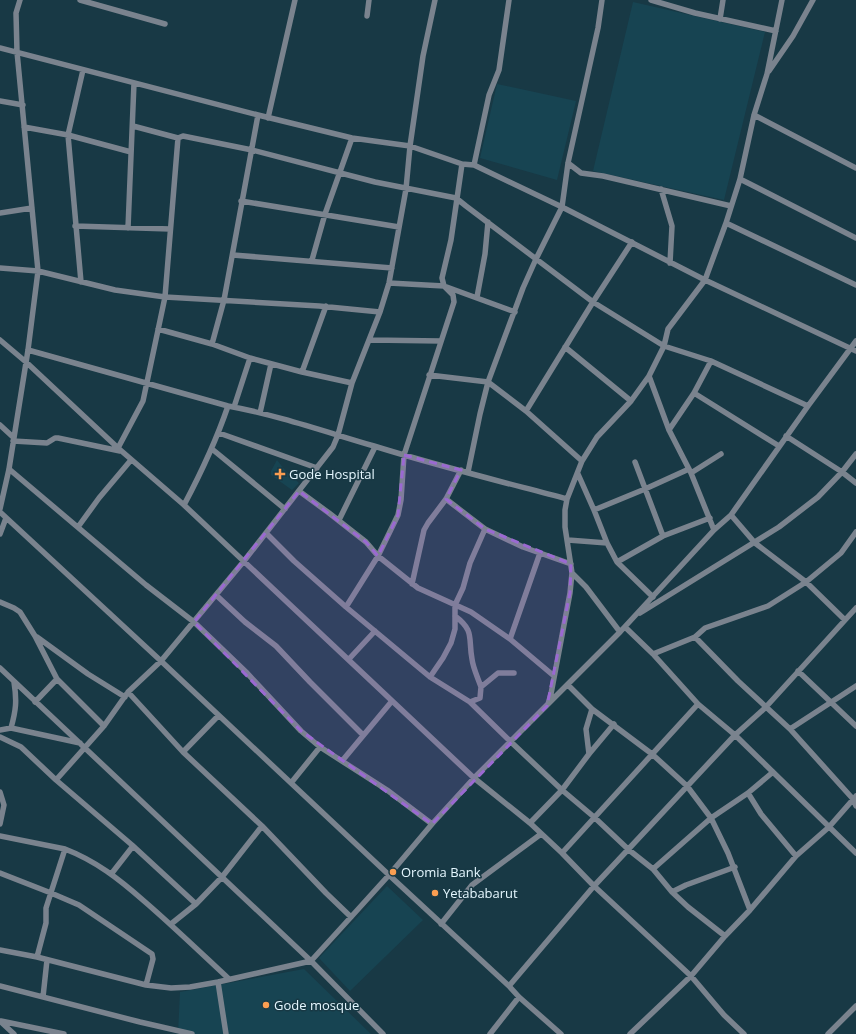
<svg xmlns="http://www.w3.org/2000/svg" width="856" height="1034" font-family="'Open Sans',sans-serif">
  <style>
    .built { fill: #174452 }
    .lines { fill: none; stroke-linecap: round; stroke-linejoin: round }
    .minor { stroke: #7a838e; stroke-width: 5.5 }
    .marked { fill: #9b69d2; fill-opacity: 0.2; stroke: #9b69d2; stroke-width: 3; stroke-dasharray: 8 5; stroke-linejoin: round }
    .poi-dot { fill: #fb9e51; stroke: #183945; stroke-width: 1.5 }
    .labels { text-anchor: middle; stroke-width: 3; stroke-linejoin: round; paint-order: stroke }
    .poi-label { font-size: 13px; fill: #e5f7ff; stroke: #183945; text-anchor: start }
  </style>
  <rect width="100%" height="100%" fill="#183945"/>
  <!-- built -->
  <path class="built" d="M633 2 765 32 724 200 593 171Z
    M497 84 576 101 557 180 480 158Z
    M277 460 284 469 299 483 292 490 271 475V471Z
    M387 886 423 920 350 991 319 958Z
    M304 969 371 1034H178L180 992Z"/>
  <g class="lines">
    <!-- minor -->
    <path class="minor" d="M80 0 165 24
      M651 0 695 13 776 31
      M367 16 369 0
      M720 19 723 0
      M0 48 258 115 352 138 410 146 462 164 474 165 562 207 705 280 856 351
      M769 71 793 36 813 0
      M0 101 23 105
      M754 115 856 168
      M268 118 295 0
      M133 126 178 138 183 136 252 150 375 182 456 198 466 206 593 302 664 346 711 361 808 406
      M24 127 68 135 131 152
      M568 163 581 173 603 176 731 206
      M474 165 489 95 499 70 509 0
      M740 179 856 238
      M661 189 672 226 670 263
      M241 201 399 227
      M0 213 32 208
      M726 223 856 285
      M75 226 170 229
      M128 228 134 83
      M233 255 392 268
      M312 260 325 214 352 138
      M0 268 38 271 115 290 165 297 319 306 380 312
      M81 282 68 135 83 70
      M389 283 444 286 515 312
      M477 297 485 254 488 222
      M158 329 212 344 250 358 302 372 352 383
      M0 340 26 362 118 448 184 505 474 778 530 823 562 853 594 886 691 976 724 1015 744 1034
      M370 340 441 341
      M212 344 224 300 258 115
      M565 347 631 401
      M28 350 228 406C277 415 326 432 374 446 438 466 503 482 567 499
      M302 372 326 306
      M429 375 488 382 526 411 582 461
      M649 376 669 430 691 473 714 530
      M694 393 779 446
      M234 407 250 358
      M526 411 593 302 632 242
      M260 413 271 364
      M0 425 13 437
      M669 430 694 393 711 361
      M219 433 317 468
      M786 436 842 472 856 483
      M13 441 47 443 55 438H58L120 451
      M118 448 143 401 165 297 178 138
      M212 449 285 509
      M9 469 146 585 194 622 246 672 301 731 320 747 387 790 432 824
      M468 472 480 414 488 382 523 288 536 259 562 207 568 163 598 28 602 0
      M691 473 721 454
      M578 474 594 510 607 543 617 562 653 597
      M299 491 329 513 366 542 378 556 418 588 471 612 510 639 554 676
      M446 499 485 529 523 547 571 564
      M184 505C201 473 216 441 228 406
      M0 509 9 469 28 350 38 271 17 52 16 13 20 0
      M594 510 645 489 689 469
      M0 512 161 661 389 875 509 986 519 997 561 1034
      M731 515 755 543 806 582 845 620
      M339 520 375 447
      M78 527 99 498 131 460
      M266 533 294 561 346 607 430 677 470 702 511 742 562 790 594 817 629 850 653 869 672 892 688 907 725 936
      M0 534 6 518
      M663 536 710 518
      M568 540 607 543
      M617 562 663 536 635 462
      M572 573 586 587 620 632
      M412 584 424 530 428 523 446 499 461 470
      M216 595 245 622 276 646 310 682 363 735
      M0 602 14 608 20 612 35 636 57 679 104 726
      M346 607 378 556 398 515 401 500 404 455 454 302 453 295 444 286 442 278 451 240 462 164
      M640 613 779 527 818 497 842 472 856 454
      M455 616C475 631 468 638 472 659 473 668 478 678 481 687
      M625 627 653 654 698 704 735 735 856 853
      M37 637 88 674 125 697
      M695 637 705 628 768 606 806 582 841 553 856 532
      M510 639 540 553
      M653 654 695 637 738 681 790 729 853 799 856 806
      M349 659 375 631
      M0 668 311 961 383 1034
      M798 671 856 726
      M430 677 443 658 451 643 455 629V605L463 588 470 563 485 529
      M568 685 592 709 652 754 687 786 711 818 728 853 750 910
      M128 692 183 752 262 826 326 893 351 917
      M35 702 57 679
      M470 702 480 698 481 687 498 673H514
      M548 704 551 694 570 593 572 573 565 527V510L567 499 582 461 597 437 631 401 649 376 664 346 668 329 705 280 726 223 740 179 754 115 767 74 782 0
      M11 728C16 710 17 701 14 682
      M790 729 856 686
      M0 730 11 728 80 743
      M0 737 21 747 56 780 132 845 196 904
      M183 752 218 716
      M589 754 586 729 592 709
      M342 761 392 701
      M56 780 104 726 128 692 161 661 244 561 333 447 338 435 352 383 380 312 389 283 406 189 410 146 423 56 435 0
      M291 783 320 747
      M0 792 4 805 0 824
      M748 793 761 814 796 856
      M530 823 562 790 589 754 614 724
      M0 836 65 849C96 861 119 879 144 901 173 926 201 953 229 979
      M562 853 698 704
      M653 869 711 818 748 793 773 772
      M0 873 51 893 79 905 152 954 153 959 146 985
      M112 873 133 846
      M672 892 686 885 735 867
      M171 924 196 904 222 877 262 826
      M441 924 472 885 541 834
      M0 950 37 957 146 985 171 988 190 987 218 982 311 961 351 917 389 875 432 824 474 778 620 632 714 530 731 515 808 406 856 341
      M37 957 46 923V908L65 849
      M218 982 226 1034
      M0 986 140 1022 192 1034
      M509 986 594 886 735 735 765 708 856 608
      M43 997 47 960
      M1 1021 64 1034
      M1 1022 14 1034
      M490 1034 519 997
      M630 1034 691 976 725 936 750 910 796 856 829 827 856 796
      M828 1034 856 1006"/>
  </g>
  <!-- marked area -->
  <path class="marked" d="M404 455 461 470 446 499 485 529 571 564 570 593 547 706 432 824 301 731 194 622 299 491 366 542 378 556 398 515Z"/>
  <!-- markers -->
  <g class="poi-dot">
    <path d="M278 468h4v4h4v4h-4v4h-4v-4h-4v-4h4z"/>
    <circle cx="393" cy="872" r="4"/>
    <circle cx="435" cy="893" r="4"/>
    <circle cx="266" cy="1005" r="4"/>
  </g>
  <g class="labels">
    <!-- poi labels -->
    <g class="poi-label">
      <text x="289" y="479">Gode Hospital</text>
      <text x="401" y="877">Oromia Bank</text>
      <text x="443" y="898">Yetababarut</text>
      <text x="274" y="1010">Gode mosque</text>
    </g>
  </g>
</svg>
